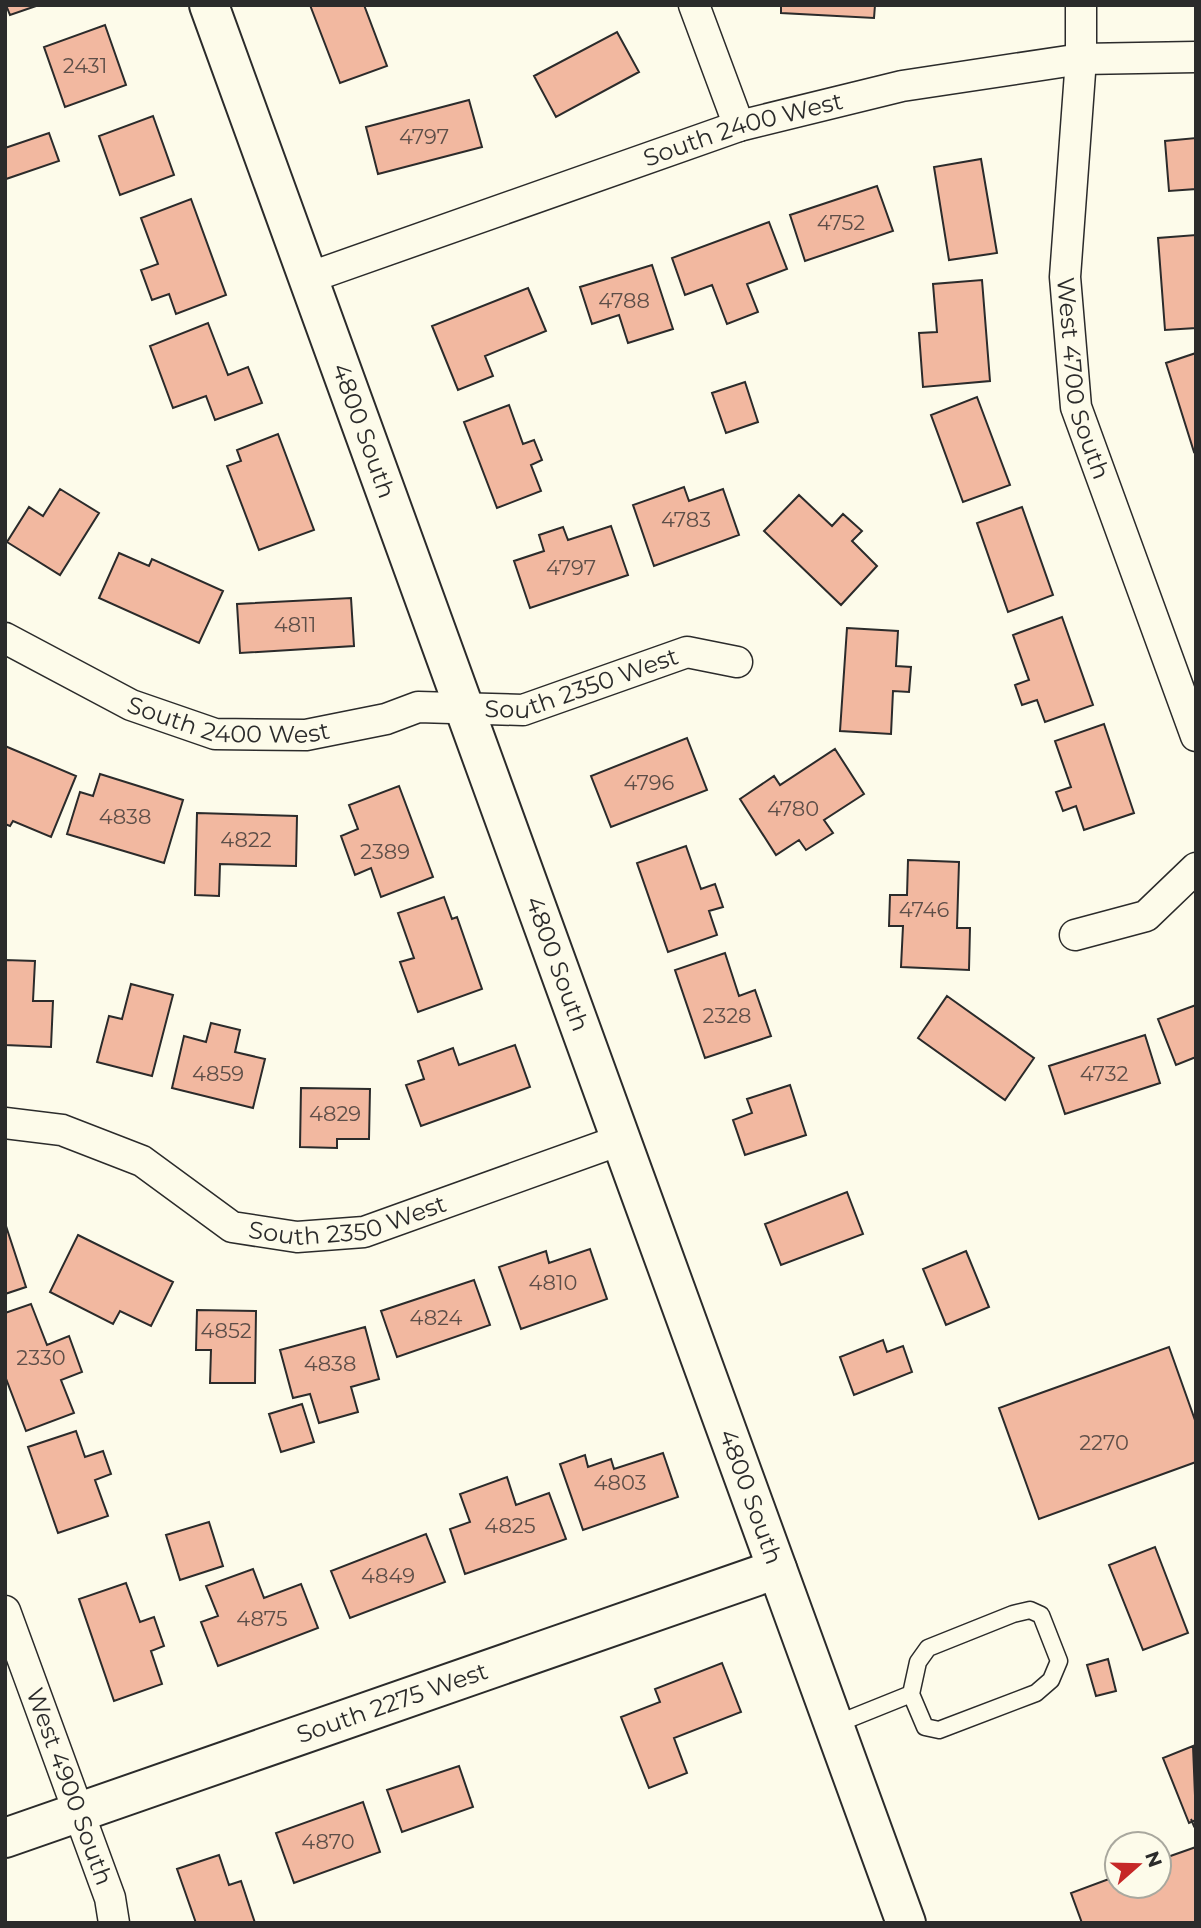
<svg xmlns="http://www.w3.org/2000/svg" width="1201" height="1928" font-family="Montserrat,sans-serif">
  <style>
    .building { fill: #f2b8a0; stroke: #2b2b2b; stroke-width: 2 }
    .lines { fill: none; stroke-linecap: round; stroke-linejoin: round }
    .lane-casing { stroke: #2b2b2b; stroke-width: 19 }
    .street-casing { stroke: #2b2b2b; stroke-width: 33 }
    .secondary-casing { stroke: #2b2b2b; stroke-width: 42 }
    .lane { stroke: #fdfbea; stroke-width: 16 }
    .street { stroke: #fdfbea; stroke-width: 30 }
    .secondary { stroke: #fdfbea; stroke-width: 38 }
    .fence { stroke: #2b2b2b; stroke-width: 2; stroke-dasharray: 9 3.5; stroke-linecap: butt }
    .labels { text-anchor: middle; stroke-width: 5; stroke-linejoin: round; paint-order: stroke }
    .number-label { font-size: 21px; fill: #5d4e48 }
    .street-label { font-size: 24px; fill: #2b2b2b; stroke: #fdfbea }
  </style>
  <rect width="100%" height="100%" fill="#fdfbea"/>
  <!-- building -->
  <path class="building" d="M6 5H39L10 15Z
    M310 5H364L387 66 340 83Z
    M781 5H875L874 18 781 13Z
    M105 25 126 85 65 107 44 47Z
    M617 32 639 72 556 117 534 76Z
    M469 100 482 147 378 174 366 127Z
    M153 116 174 175 120 195 99 136Z
    M49 133 59 161 6 179 5 148Z
    M1196 138V189L1169 191 1165 141Z
    M981 159 997 253 949 260 934 167Z
    M877 186 893 231 805 261 790 215Z
    M191 199 226 295 176 314 169 294 152 300 141 270 158 264 141 218Z
    M769 222 787 269 747 284 758 312 727 324 712 285 685 295 672 258Z
    M1196 235V328L1165 330 1158 238Z
    M652 265 673 329 628 343 619 315 592 324 580 287Z
    M982 280 990 381 923 387 919 333 937 332 933 284Z
    M528 288 546 331 485 356 493 376 458 390 432 326Z
    M208 323 228 375 248 367 262 403 215 420 206 396 173 408 150 346Z
    M1196 353V451L1194 452 1166 363Z
    M745 382 758 422 726 433 712 393Z
    M977 397 1010 485 963 502 931 415Z
    M509 405 523 444 534 440 542 460 531 465 541 491 497 508 464 422Z
    M278 434 314 530 259 550 227 466 241 461 237 450Z
    M684 487 689 501 723 489 739 535 654 566 633 505Z
    M60 489 99 513 60 575 7 542 29 507 43 516Z
    M799 495 832 526 843 514 862 531 852 541 877 566 841 605 764 531Z
    M1022 507 1053 595 1008 612 977 523Z
    M611 526 628 575 530 608 514 561 544 551 539 535 563 527 568 540Z
    M119 553 149 566 152 559 223 591 199 643 99 598Z
    M351 598 354 646 240 653 237 604Z
    M1062 617 1093 705 1045 722 1037 700 1022 705 1015 685 1029 680 1013 635Z
    M847 628 898 631 896 666 911 667 909 692 893 691 891 734 840 731Z
    M1104 724 1134 813 1084 830 1076 806 1063 811 1056 792 1071 787 1055 741Z
    M687 738 707 790 611 827 591 776Z
    M5 746 76 776 51 837 13 821 10 826 5 824Z
    M835 749 864 794 824 820 833 833 806 850 799 840 776 855 740 799 774 776 780 785Z
    M100 774 183 800 164 863 67 834 80 792 93 796Z
    M399 786 433 877 381 897 371 868 355 875 341 836 358 829 349 805Z
    M197 813 297 816 296 866 220 864 219 896 195 895Z
    M686 846 701 889 715 884 723 907 709 911 717 935 668 952 637 863Z
    M908 860 959 862 957 928H970L969 970 901 967 903 926H889L890 895H907Z
    M444 897 452 919 457 917 482 989 418 1012 400 962 414 958 398 913Z
    M725 953 739 996 755 990 771 1036 705 1058 675 970Z
    M5 960 35 961 33 1001H53L51 1047 5 1045Z
    M131 984 173 995 152 1076 97 1062 109 1016 122 1019Z
    M947 996 1034 1058 1005 1100 918 1038Z
    M1196 1005V1057L1176 1065 1158 1019Z
    M211 1023 240 1030 235 1052 265 1059 253 1108 172 1088 184 1036 206 1042Z
    M1145 1035 1160 1083 1065 1114 1049 1066Z
    M515 1045 530 1087 421 1126 406 1085 424 1079 418 1061 453 1048 459 1065Z
    M790 1085 806 1135 745 1155 733 1120 752 1113 747 1099Z
    M301 1088 370 1089 369 1139H337V1148L300 1147Z
    M847 1192 863 1234 781 1265 765 1224Z
    M5 1223 26 1287 5 1294Z
    M78 1235 173 1282 151 1326 120 1311 113 1324 50 1292Z
    M590 1249 607 1299 521 1329 499 1267 546 1251 549 1263Z
    M966 1251 989 1307 946 1325 923 1269Z
    M474 1280 490 1325 397 1357 381 1311Z
    M31 1304 47 1345 69 1336 82 1372 61 1380 74 1413 26 1431 5 1376V1313Z
    M197 1310 256 1311 255 1383H210L211 1350H196Z
    M365 1327 379 1379 351 1387 358 1412 319 1423 310 1394 293 1398 280 1350Z
    M883 1340 887 1352 903 1346 912 1372 854 1395 840 1357Z
    M1169 1347 1196 1423V1462L1039 1519 999 1408Z
    M302 1404 314 1442 281 1452 269 1414Z
    M76 1431 85 1457 103 1451 111 1474 95 1480 108 1516 58 1533 28 1447Z
    M663 1453 678 1497 583 1530 560 1464 585 1455 588 1467 611 1459 614 1469Z
    M507 1477 516 1505 549 1493 566 1539 465 1574 450 1529 470 1522 460 1494Z
    M209 1522 223 1566 180 1580 166 1535Z
    M426 1534 445 1582 350 1618 331 1571Z
    M1155 1547 1188 1633 1143 1650 1109 1565Z
    M253 1569 264 1598 301 1584 318 1628 218 1666 201 1622 218 1616 206 1586Z
    M126 1583 140 1622 154 1617 164 1646 151 1651 162 1684 114 1701 79 1599Z
    M1108 1659 1116 1691 1096 1696 1087 1665Z
    M722 1663 741 1712 674 1738 687 1773 649 1788 621 1717 660 1702 655 1689Z
    M1193 1746 1196 1820 1189 1823 1163 1758Z
    M459 1766 473 1807 402 1832 387 1790Z
    M363 1802 380 1852 294 1883 276 1833Z
    M1196 1847V1923H1082L1071 1893 1117 1876V1886H1159V1860Z
    M219 1855 229 1885 241 1881 255 1923H196L177 1869Z"/>
  <g class="lines">
    <defs>
      <path id="lane" d="M1030 1610 1041 1615 1059 1661 1051 1680 1036 1693 939 1730 925 1727 911 1694 918 1662 928 1648 1013 1614Z
        M834 1725 911 1694"/>
      <g id="street">
        <path d="M694 5 739 126"/>
        <path id="s1" d="M1081 5V59L1065 277 1076 407 1196 736"/>
        <path id="s2" d="M308 278 739 126 902 86 1081 59 1196 57"/>
        <path id="s3" d="M5 638 131 705 215 734 306 735 386 719 418 707 523 710 687 652 737 662"/>
        <path d="M1075 935 1146 916 1196 868"/>
        <path id="s4" d="M5 1123 62 1130 142 1161 232 1227 297 1237 364 1232 623 1139"/>
        <path id="s5" d="M5 1611 110 1898 114 1923"/>
      </g>
      <g id="secondary">
        <path id="s6" d="M209 5C441 644 673 1284 906 1923"/>
        <path id="s7" d="M5 1838 777 1569"/>
      </g>
    </defs>
    <!-- lane casing -->
    <use href="#lane" class="lane-casing"/>
    <!-- street casing -->
    <use href="#street" class="street-casing"/>
    <!-- secondary casing -->
    <use href="#secondary" class="secondary-casing"/>
    <!-- lane -->
    <use href="#lane" class="lane"/>
    <!-- street -->
    <use href="#street" class="street"/>
    <!-- secondary -->
    <use href="#secondary" class="secondary"/>
    <!-- fence -->
    <path class="fence" d="M1191 1819 1196 1831"/>
  </g>
  <g class="labels">
    <!-- number labels -->
    <g class="number-label">
      <text x="85" y="73">2431</text>
      <text x="424" y="144">4797</text>
      <text x="841" y="230">4752</text>
      <text x="624" y="308">4788</text>
      <text x="686" y="527">4783</text>
      <text x="571" y="575">4797</text>
      <text x="295" y="632">4811</text>
      <text x="649" y="790">4796</text>
      <text x="793" y="816">4780</text>
      <text x="125" y="824">4838</text>
      <text x="246" y="847">4822</text>
      <text x="385" y="859">2389</text>
      <text x="924" y="917">4746</text>
      <text x="727" y="1023">2328</text>
      <text x="218" y="1081">4859</text>
      <text x="1104" y="1081">4732</text>
      <text x="335" y="1121">4829</text>
      <text x="553" y="1290">4810</text>
      <text x="436" y="1325">4824</text>
      <text x="226" y="1338">4852</text>
      <text x="41" y="1365">2330</text>
      <text x="330" y="1371">4838</text>
      <text x="1104" y="1450">2270</text>
      <text x="620" y="1490">4803</text>
      <text x="510" y="1533">4825</text>
      <text x="388" y="1583">4849</text>
      <text x="262" y="1626">4875</text>
      <text x="328" y="1849">4870</text>
    </g>
    <!-- street labels -->
    <g class="street-label">
      <text dy="8" stroke="none"><textPath href="#s2" startOffset="460">South 2400 West</textPath></text>
      <text dy="8" stroke="none"><textPath href="#s1" startOffset="376">West 4700 South</textPath></text>
      <text dy="8" stroke="none"><textPath href="#s6" startOffset="453">4800 South</textPath></text>
      <text dy="8" stroke="none"><textPath href="#s3" startOffset="606">South 2350 West</textPath></text>
      <text dy="8" stroke="none"><textPath href="#s3" startOffset="243">South 2400 West</textPath></text>
      <text dy="8" stroke="none"><textPath href="#s6" startOffset="1020">4800 South</textPath></text>
      <text dy="8" stroke="none"><textPath href="#s4" startOffset="373">South 2350 West</textPath></text>
      <text dy="8" stroke="none"><textPath href="#s6" startOffset="1587">4800 South</textPath></text>
      <text dy="8" stroke="none"><textPath href="#s7" startOffset="410">South 2275 West</textPath></text>
      <text dy="8" stroke="none"><textPath href="#s5" startOffset="187">West 4900 South</textPath></text>
    </g>
  </g>
  <!-- border -->
  <rect width="1201" height="1928" fill="none" stroke="#2b2b2b" stroke-width="14"/>
  <!-- north arrow -->
  <g transform="translate(1138 1865) rotate(70)"><circle r="33" fill="#fdfbea" stroke="#a9a89e" stroke-width="2"/>
  <path d="M0-5L12 26L0 18L-12 26Z" fill="#c62828"/>
  <text y="-10" font-size="19" font-weight="bold" text-anchor="middle" fill="#2b2b2b">N</text>
  </g>
</svg>
